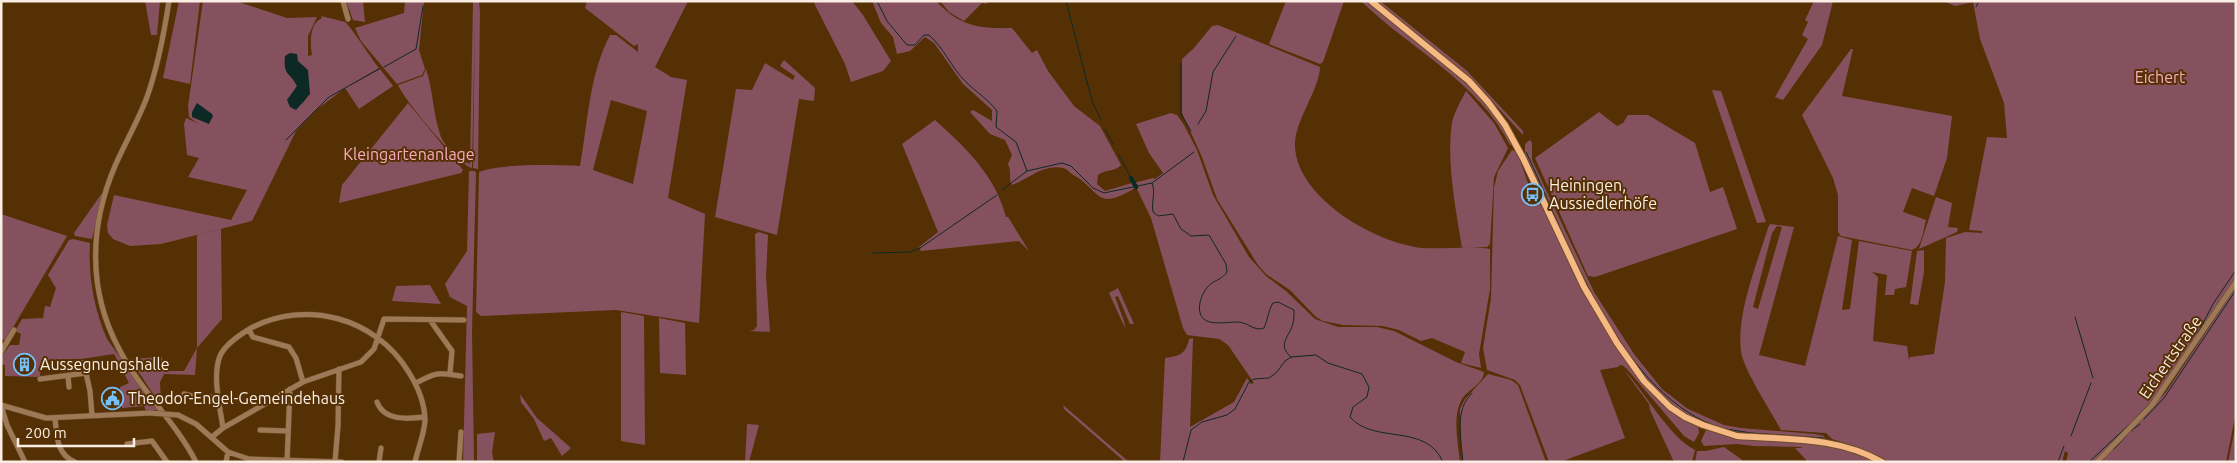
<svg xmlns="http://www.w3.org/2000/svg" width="2237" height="463" font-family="Ubuntu,sans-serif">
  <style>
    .green { fill: #86515f; fill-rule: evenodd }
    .water { fill: #0d2925 }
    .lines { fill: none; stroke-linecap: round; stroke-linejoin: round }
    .stream { stroke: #0d2925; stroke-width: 1 }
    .canal { stroke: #0d2925; stroke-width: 4.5 }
    .minor-casing { stroke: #6f4e28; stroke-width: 6 }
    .major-casing { stroke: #6f4e28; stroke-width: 8 }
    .minor { stroke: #9e7958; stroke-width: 5 }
    .major { stroke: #f6b983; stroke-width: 6 }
    .minor-bridge-casing { stroke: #6f4e28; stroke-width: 6; stroke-linecap: butt }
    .minor-bridge { stroke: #9e7958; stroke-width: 5 }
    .labels { text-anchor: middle; stroke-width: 4; stroke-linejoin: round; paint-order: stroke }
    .park-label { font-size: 16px; fill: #faadc1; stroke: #553004 }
    .poi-label { font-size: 16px; fill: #faeee4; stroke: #553004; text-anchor: start }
    .street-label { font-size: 16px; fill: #faeee4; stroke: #553004 }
  </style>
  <rect width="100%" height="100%" fill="#553004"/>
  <!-- green -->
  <path class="green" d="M145 1H160L157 35H151Z
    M179 1H200L190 84 163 78Z
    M203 1H236L287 18 317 17 308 36V56L312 55C310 43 309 24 322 18L321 16 345 22C350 25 372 60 379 68L345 88 380 69 393 86 359 109 345 88 316 110 296 131 252 221 161 244 130 246 113 239 108 233 107 225 114 195 231 220 247 190 188 177 199 158 187 155 184 124 186 118 197 123 189 117 188 106ZM291 76 310 93 302 104 294 92 297 86Z
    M346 1H363L365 22 353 20Z
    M405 1H424L419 50 425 69 422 75 397 84 361 41 355 28 404 13Z
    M473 1H479L480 12 478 169 473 168 475 17 472 168C457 164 405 101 398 85L423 76 426 69C433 90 433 113 440 134 442 144 461 161 470 164Z
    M587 1H688L655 67 671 77 687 80 668 198 705 214 699 323 616 310 481 316 476 312 479 172C500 163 557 165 580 166 588 122 589 75 610 35H616L638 52V44L634 46 585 8ZM611 100 647 111 633 184 593 170Z
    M813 1H852L863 15 891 61 883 71 851 82 845 64Z
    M872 1H936C959 26 979 29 1012 28L1032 53 1037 50 1048 71 1074 106 1100 126 1121 165C1115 172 1105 169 1098 175L1097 184 1105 191 1132 183 1135 188C1095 212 1102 191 1072 174 1069 172 1066 168 1063 168 1043 164 1029 179 1012 185 1008 179 1012 172 1008 164L1012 155 1005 140 990 134 970 112 973 110 992 121V110L963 84 934 43 925 37 910 51 897 54 893 37 881 23Z
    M940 1H987V4L982 3 964 21 949 12Z
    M1286 1H1344L1323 62 1320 64 1269 44Z
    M1361 1H1367C1410 39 1460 69 1495 116 1501 124 1510 135 1512 145H1510C1478 81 1410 49 1361 1Z
    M1374 1H1380L1466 70 1523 131V135L1481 89Z
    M1814 1H1833L1822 45 1783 100 1775 97 1808 39 1802 35 1808 22 1805 20Z
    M1943 1H2236V278L2196 339 2147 408 2094 462H2066L2068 453 2065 451 2062 462H1889L1860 448 1832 439 1826 433 1781 430C1771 411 1743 369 1741 351 1736 315 1757 263 1768 228L1770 224 1794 227 1759 355 1805 366 1838 236 1852 240 1842 310 1850 309 1859 241 1912 251 1906 287 1895 289 1894 295H1885L1887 275 1872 272 1878 277 1873 341 1907 346 1909 360 1910 357 1934 354 1945 282 1946 238 1965 232 1982 233V231L1969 230 1987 137 2007 138 2004 103 1980 39 1973 2 1955 6ZM1777 226 1782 227 1758 309 1753 307 1772 233Z
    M1218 25 1320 67C1319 92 1294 120 1295 147 1298 199 1376 243 1422 248 1435 249 1483 246 1490 249V289L1479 354 1481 368 1461 363 1465 352 1432 338 1421 341 1399 330 1383 326 1343 325 1323 321 1316 317 1290 290 1266 274 1258 265 1217 199 1202 157 1182 113V59L1194 48 1212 26Z
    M1851 49H1853L1842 96 1952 116 1947 158 1934 196 1912 188 1903 212 1926 220C1923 230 1923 246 1912 250L1841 236 1838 232V195L1833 178 1802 115Z
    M784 60 815 88 814 101 799 99 777 235 715 217 736 89 752 90 765 63 793 80 795 76 780 66Z
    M1712 90 1721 91 1766 222 1757 223Z
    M1466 91 1494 123 1508 148 1494 177 1490 244 1487 247 1462 248C1456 210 1446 161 1452 123 1454 112 1461 101 1466 91Z
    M408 103 463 170 461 173 339 203 342 185Z
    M1599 112 1617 126 1623 123 1628 115H1648L1695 143 1710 192 1723 187 1737 229 1595 277 1588 276 1535 158Z
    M1171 113 1177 115 1184 125 1197 150 1213 195 1249 257 1266 276 1286 291 1315 319 1338 327H1377L1394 331 1456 362 1484 372C1483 385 1468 389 1462 399 1452 416 1458 443 1460 462H1160L1165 358C1180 356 1186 354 1189 339L1193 338 1190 427 1234 402 1247 378 1251 384 1254 383 1228 345 1219 339 1187 335 1183 328 1151 218 1134 183 1153 178 1155 179 1163 173 1149 153 1136 124Z
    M935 120C966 148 995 175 1006 217H1008L1029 251 1019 241 921 251 919 247 938 232 902 144Z
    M1530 140 1532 143V160L1594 292 1634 354 1662 389 1688 409 1724 425 1741 428 1815 434 1824 436 1825 439C1785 434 1744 439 1705 424 1621 392 1561 231 1525 154V144Z
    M1512 150 1517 152 1529 186 1551 222 1584 290 1653 394 1698 425 1699 433 1694 442 1684 436 1627 369 1622 365 1618 366V367L1600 370 1625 438 1560 462H1549L1520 385 1515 380 1487 370 1483 348 1491 298 1494 188 1498 171Z
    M469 171H475L476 173 472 333 474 462H463L467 306 450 297 445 284 467 251Z
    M102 193V200L92 239 75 236 74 233Z
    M1936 197 1952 203 1948 227 1958 228 1957 232 1919 249Z
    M1 214 67 236 5 341 1 338Z
    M221 229 222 319 197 348 195 375 164 374 160 382 161 406 130 359 162 357 163 371H184L197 348V235Z
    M759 232 768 235 766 277 770 332 749 331 754 330 757 326 755 234Z
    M73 239 90 243C88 277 94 309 107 339L158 410 146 411 144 406 122 408 120 387 129 383 114 354 81 359 41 360 40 377 5 376V365L1 364V357L10 345H19L21 334 15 331 22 319 43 318 45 306 50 307 56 288 48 275 69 240Z
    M1924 250V272L1918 305 1910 304 1917 251Z
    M430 285 441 304 392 301 396 286Z
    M2236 287V412L2226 462H2099L2166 392Z
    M1118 288 1134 324H1130L1118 296 1115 297 1124 321 1125 328 1109 293Z
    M621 312 644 316 645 445 621 441Z
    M659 318 685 323 686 375 660 373Z
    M1624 370C1646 393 1668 436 1695 450L1692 462H1674L1650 410 1649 404Z
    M1488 374 1511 380 1518 385 1546 462H1462L1460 409 1465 399Z
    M520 394 537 418 571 448 562 456 551 438 544 441 534 419 521 402Z
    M1063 405 1129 462H1125L1064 409Z
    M2236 423V462H2228L2236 424Z
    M747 424 759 425 749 462H745Z
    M1706 430 1738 438 1798 441 1838 447 1878 462H1808L1795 448H1803L1800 447 1754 446 1737 444 1704 446 1701 441Z
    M495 432 492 452 494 462H477V434Z
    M1724 447 1745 462H1695L1697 451H1706Z"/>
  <!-- water -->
  <path class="water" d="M290 53 297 54 298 61 308 70 310 94 296 110 290 107 287 100 297 86C290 71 283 77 285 56Z
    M197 103 212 114 213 116 209 124 192 117V112Z"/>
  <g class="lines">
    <!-- stream -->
    <path class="stream" d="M877 1 887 21 907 45H915L924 35H929C944 48 951 67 965 81 976 92 988 99 997 111L996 127 1016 142 1027 171 1062 163 1071 166 1093 188 1104 193 1152 183C1156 193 1151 201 1153 212L1158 216 1173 214 1181 229 1191 236 1209 235 1226 264 1227 272C1222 279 1218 279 1212 283 1200 291 1192 318 1210 322 1219 324 1229 322 1238 322 1248 322 1254 332 1264 328 1268 319 1268 311 1273 303L1278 302 1294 310C1294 314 1294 320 1293 323 1290 337 1276 344 1291 357
      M1066 1 1092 101 1101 120
      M1976 7 1979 1
      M1181 64V114L1191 131
      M384 67 416 49 423 6
      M1198 124 1206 111 1213 72 1236 36
      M1105 129 1113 144
      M286 140 329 97 379 69
      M1526 152C1567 238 1617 388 1713 425
      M1119 155 1131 178
      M1152 183 1194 152
      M1002 190 1027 171
      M872 253 910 252 920 248 997 195
      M2075 317 2093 378
      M2198 333 2213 304 2236 270
      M2144 419 2164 398 2234 293
      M2132 422 2152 401
      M1726 429 1751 433 1824 438
      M2131 431 2140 424
      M2071 436 2091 383
      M2114 449 2127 435
      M1183 462 1191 430 1202 422 1227 415 1235 409 1249 382 1254 379 1269 378 1277 372 1285 361 1291 357 1316 355 1328 363 1362 374 1369 387 1367 397 1353 407 1350 417C1374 445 1426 422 1443 462
      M1463 462C1461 439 1454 410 1472 393
      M2058 462 2064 446
      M2089 462 2130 424
      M2101 462 2104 459"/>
    <!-- canal -->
    <path class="canal" d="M1131 178 1136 187"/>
    <defs>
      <path id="minor" d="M169 1C164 34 158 66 147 97 138 121 125 143 115 166 89 227 88 291 119 349 140 390 175 421 196 462
        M343 1 348 19
        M430 320 452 351 450 373
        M249 330 253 337 289 347 296 358 303 382
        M1 352 14 330
        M83 363 86 373
        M68 376 69 387
        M40 379 86 373 90 391 92 415
        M416 383C438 371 438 373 461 376
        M184 394 196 397H219
        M377 402C384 421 407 419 424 417
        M1 405 46 418 150 413
        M1 405 7 425 25 462
        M178 415 196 424 228 452 249 459 342 462
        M55 418C57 436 56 454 75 462
        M223 428 303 382 361 362 374 349 384 319 464 320
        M260 430 288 431
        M212 437 223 428C220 407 212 376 220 356 225 344 241 334 251 328 307 299 375 318 408 371 417 385 425 404 425 421 424 435 418 448 415 462
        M127 444 152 441 167 462
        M226 462 228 452
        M287 462 290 389
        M335 462 338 426 339 369
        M379 462 381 448
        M459 462 461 432
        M2097 462 2152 405 2236 282"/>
      <path id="major" d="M1371 1 1469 81 1488 102 1505 125 1523 158 1584 287 1617 343 1644 381 1670 407 1685 417 1703 425 1737 436C1787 440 1836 436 1882 462"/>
    </defs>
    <!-- minor casing -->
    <use href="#minor" class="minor-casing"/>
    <!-- major casing -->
    <use href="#major" class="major-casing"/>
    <!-- minor -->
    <use href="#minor" class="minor"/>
    <!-- major -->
    <use href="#major" class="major"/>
    <defs>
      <path id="minor-bridge" d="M150 413 178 415"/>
    </defs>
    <!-- minor-bridge casing -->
    <use href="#minor-bridge" class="minor-bridge-casing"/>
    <!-- minor-bridge -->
    <use href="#minor-bridge" class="minor-bridge"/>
  </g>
  <!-- icons -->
  <defs>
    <symbol id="bus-ring" viewBox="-11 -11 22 22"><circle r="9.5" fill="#553004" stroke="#77c0f7" stroke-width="1.5"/><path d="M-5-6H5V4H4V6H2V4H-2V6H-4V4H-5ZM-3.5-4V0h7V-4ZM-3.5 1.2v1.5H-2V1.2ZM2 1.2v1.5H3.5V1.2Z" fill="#77c0f7"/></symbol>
    <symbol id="building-ring" viewBox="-11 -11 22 22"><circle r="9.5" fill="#553004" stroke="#77c0f7" stroke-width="1.5"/><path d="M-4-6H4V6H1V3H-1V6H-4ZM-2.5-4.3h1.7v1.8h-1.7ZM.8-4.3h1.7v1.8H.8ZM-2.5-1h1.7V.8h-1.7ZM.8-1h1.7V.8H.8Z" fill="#77c0f7"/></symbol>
    <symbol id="civic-ring" viewBox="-11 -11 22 22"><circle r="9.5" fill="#553004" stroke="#77c0f7" stroke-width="1.5"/><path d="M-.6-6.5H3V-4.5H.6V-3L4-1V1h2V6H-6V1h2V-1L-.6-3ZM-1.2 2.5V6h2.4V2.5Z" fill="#77c0f7"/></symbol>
  </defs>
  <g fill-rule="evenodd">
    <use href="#bus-ring" x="1520" y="182" width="25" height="25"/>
    <use href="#building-ring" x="12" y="352" width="25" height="25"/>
    <use href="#civic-ring" x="100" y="386" width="25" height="25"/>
  </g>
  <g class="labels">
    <!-- park labels -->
    <g class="park-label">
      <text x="2160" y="83">Eichert</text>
      <text x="409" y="160">Kleingartenanlage</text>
    </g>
    <!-- poi labels -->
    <g class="poi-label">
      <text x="1549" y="191">Heiningen,<tspan x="1549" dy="18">Aussiedlerhöfe</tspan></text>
      <text x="40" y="370">Aussegnungshalle</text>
      <text x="128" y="404">Theodor-Engel-Gemeindehaus</text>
    </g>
    <!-- street labels -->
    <g class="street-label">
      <text transform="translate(2170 357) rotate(-55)" y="6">Eichertstraße</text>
    </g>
  </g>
  <!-- border -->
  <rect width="2237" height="463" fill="none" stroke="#faeee4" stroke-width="5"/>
  <!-- scale -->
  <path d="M18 438v8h116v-8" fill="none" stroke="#faeee4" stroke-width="2.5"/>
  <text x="25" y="438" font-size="15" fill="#faeee4" stroke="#553004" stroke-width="4" paint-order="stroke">200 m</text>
</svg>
